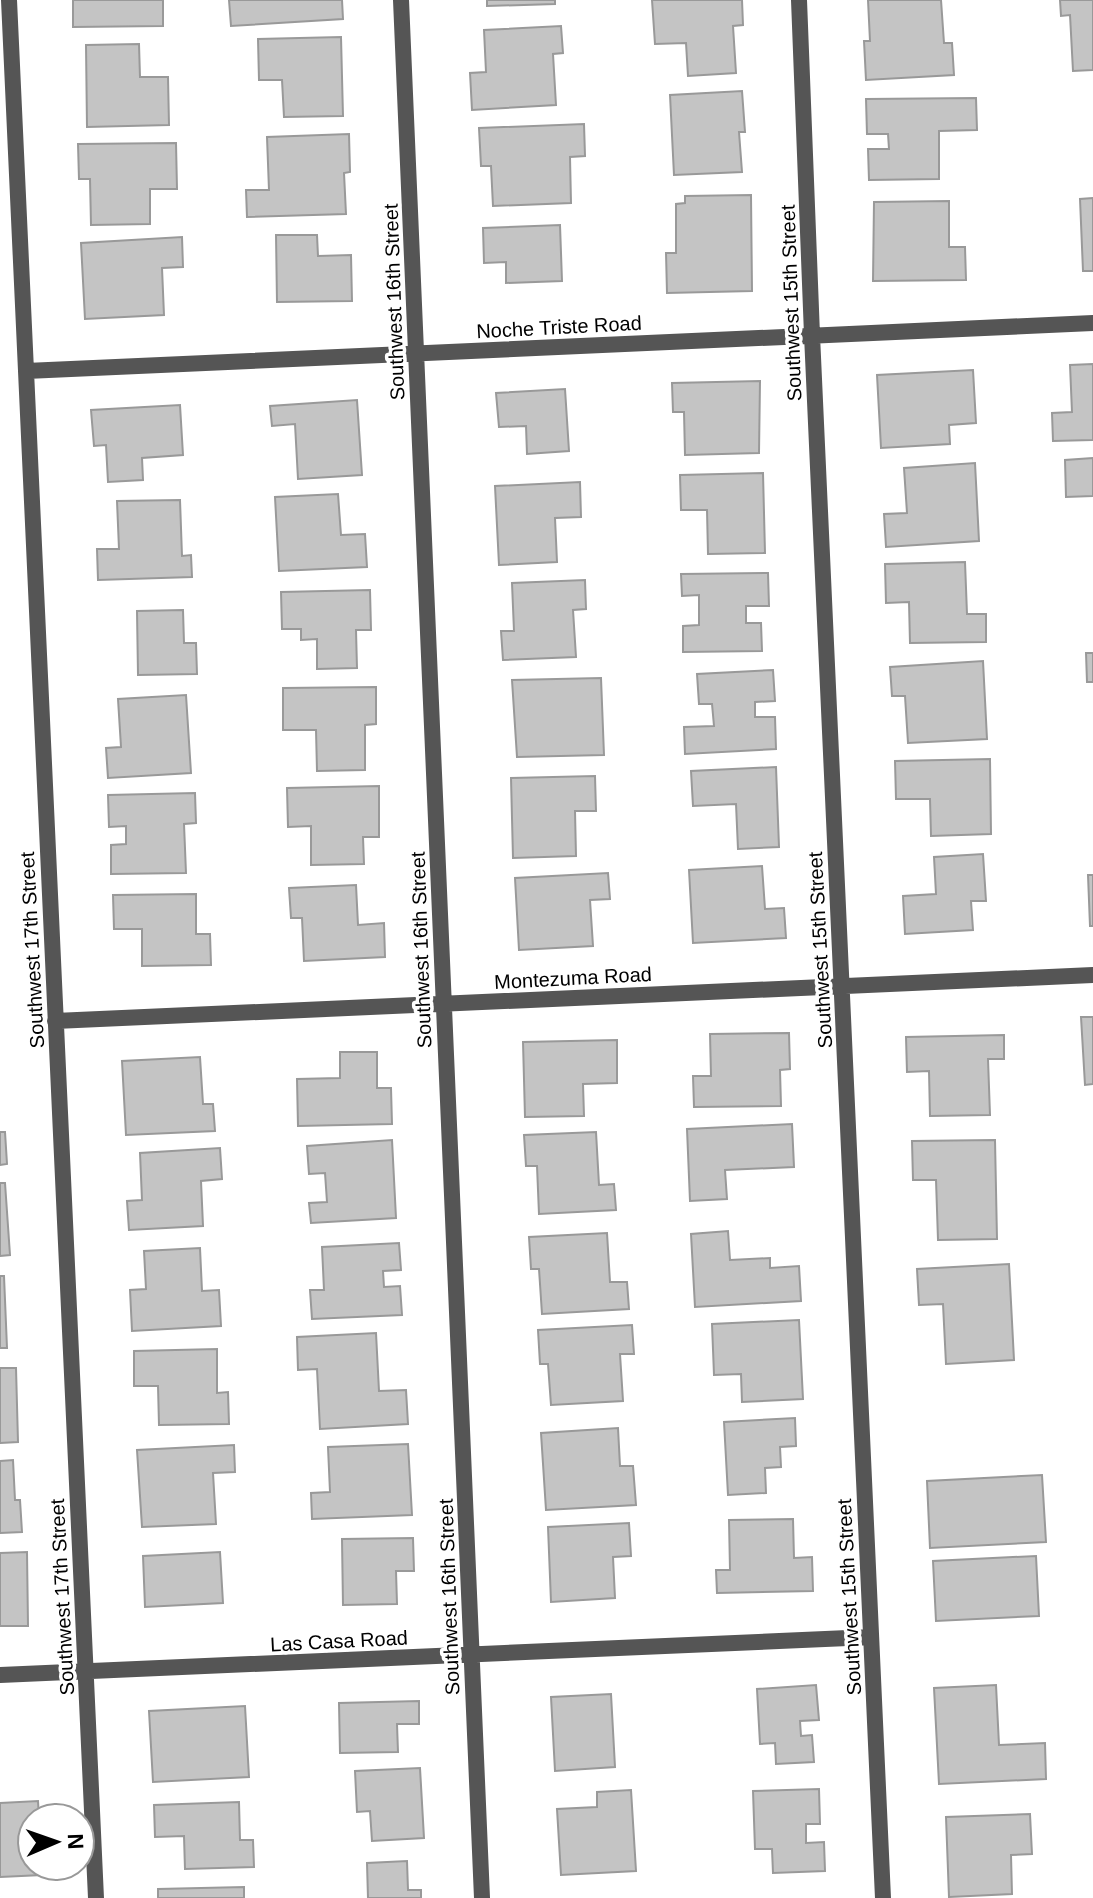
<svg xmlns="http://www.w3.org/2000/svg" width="1093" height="1898" font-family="Helvetica,sans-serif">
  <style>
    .building { fill: #c4c4c4; stroke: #999; stroke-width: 2 }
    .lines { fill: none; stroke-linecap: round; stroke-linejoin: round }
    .street { stroke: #555; stroke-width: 16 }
    .labels { text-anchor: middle; stroke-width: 7; stroke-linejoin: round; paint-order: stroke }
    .street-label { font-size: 20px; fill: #000; stroke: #fff }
  </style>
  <rect width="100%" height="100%" fill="#fff"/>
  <!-- building -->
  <path class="building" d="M73 0H163V26L73 27Z
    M229 0H342L343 19 231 26Z
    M487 0H555V4L487 6Z
    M652 0H742L743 25 733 26 736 73 688 76 686 43 655 44Z
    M868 0H941L944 43H952L954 75 866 80 864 41H870Z
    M1060 0H1093V70L1073 71 1070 15 1061 16Z
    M561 26 563 53 553 54 556 105 472 110 470 73 486 72 484 30Z
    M341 37 343 116 284 117 282 80H259L258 39Z
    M139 44 140 77H168L169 125 87 127 86 45Z
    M742 91 745 132H739L742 172 674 175 670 95Z
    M976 98 977 130 939 131V179L869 180 868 149H889L888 134H867L866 99Z
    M584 124 585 156 570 157 571 203 493 206 491 166H481L479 128Z
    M349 134 350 172 344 173 346 214 247 217 246 190H269L267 137Z
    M176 143 177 189H150V224L91 225 90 179H79L78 144Z
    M751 195 752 291 667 293 666 253H676V204L685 203V196Z
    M1093 198V271H1083L1080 199Z
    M949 201V247H965L966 280 873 281 874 202Z
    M560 225 562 281 506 283V262L484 263 483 228Z
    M276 235H317L318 256 351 255 352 301 277 302Z
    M182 237 183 267 162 268 164 315 85 319 81 243Z
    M1093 364V440L1053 441 1052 413 1072 412 1070 365Z
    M973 370 976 423 949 425 950 444 881 448 877 375Z
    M760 381 759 453 685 455 684 412H673L672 383Z
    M565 389 569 451 527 454 526 426 499 427 496 393Z
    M357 400 362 475 298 479 295 424 272 426 270 406Z
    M180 405 183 455 142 458 143 480 108 482 106 445 94 446 91 410Z
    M1093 458V496L1066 497 1065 460Z
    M975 463 979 541 886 547 884 514 907 513 904 468Z
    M763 473 765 553 708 554 707 510H681L680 475Z
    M580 482 581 517 555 518 557 562 499 565 495 486Z
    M338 494 341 535 365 534 367 567 279 571 275 497Z
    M180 500 182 556 191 555 192 577 98 580 97 549H119L117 501Z
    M965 562 967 614H986V642L910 643 909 602 886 603 885 564Z
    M768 573 769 606H746V623H761L762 651 683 652V626L699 625V595L682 596 681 574Z
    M585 580 586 609 573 610 576 657 503 660 501 631H514L512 583Z
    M370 590 371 630H356L357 668 317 669V639L301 640V629H282L281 592Z
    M183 610 184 643H196L197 674 138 675 137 611Z
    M1086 653H1093V682H1087Z
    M983 661 987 739 908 743 905 696H892L890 667Z
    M773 670 775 701 755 702V717H775L776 749 685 754 684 727 714 726 712 704H699L697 674Z
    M601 678 604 755 517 757 512 680Z
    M376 687V724L365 725V770L317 771 316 730H283V688Z
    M186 695 191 773 108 778 106 748 121 747 118 699Z
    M990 759 991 834 931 836 930 799H896L895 761Z
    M776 767 779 847 738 849 736 804 693 806 691 771Z
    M595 776 596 811H575L576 856 513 858 511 778Z
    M379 786V837H363L364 864 311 865V826L288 827 287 788Z
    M195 793 196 823 184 824 186 873 111 874V845L126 844V826L109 827 108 795Z
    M983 854 986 901H971L973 930 905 934 903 896 936 894 934 857Z
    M762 866 765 909 784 908 786 938 693 943 689 870Z
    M608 873 610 899 590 900 593 946 519 950 515 878Z
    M1088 875H1093V926H1090Z
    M356 885 358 925 384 923 385 957 304 961 302 918H291L289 888Z
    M196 894V934H210L211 965 142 966V929H114L113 895Z
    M1081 1017H1093V1084L1085 1085Z
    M789 1033 790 1069 780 1070 781 1106 694 1107 693 1076H711L710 1034Z
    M1004 1035V1059H988L990 1115 930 1116 929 1071 907 1072 906 1037Z
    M617 1040V1083L583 1084 584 1116 525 1117 523 1042Z
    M340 1052H377V1088H391L392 1124 298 1126 297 1079 340 1078Z
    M200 1057 203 1104H213L215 1131 126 1135 122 1061Z
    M792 1124 794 1167 725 1170 727 1199 690 1201 687 1129Z
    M0 1132H5L7 1164 0 1165Z
    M596 1132 599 1185 614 1184 616 1210 539 1214 537 1166H526L524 1135Z
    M392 1140 396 1218 311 1223 309 1203 327 1202 325 1173 309 1174 307 1146Z
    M995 1140 997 1239 938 1240 936 1180H913L912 1141Z
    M220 1148 222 1179 201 1181 203 1226 129 1230 127 1201 142 1200 140 1153Z
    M0 1183H5L10 1255 0 1256Z
    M728 1231 730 1260 770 1258V1268L799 1266 801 1301 695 1307 691 1234Z
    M607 1233 610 1282H627L629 1309 542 1314 539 1269H531L529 1237Z
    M399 1243 401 1270 383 1271 384 1287 400 1286 402 1315 312 1319 310 1290H324L322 1247Z
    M200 1248 202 1291 219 1290 221 1326 132 1331 130 1290 146 1289 144 1251Z
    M1009 1264 1014 1360 946 1364 943 1304 919 1305 917 1269Z
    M0 1276H4L7 1348H0Z
    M799 1320 803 1399 742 1402 741 1374 714 1375 712 1324Z
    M632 1325 634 1354H620L623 1401 551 1405 548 1364H540L538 1330Z
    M376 1333 379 1391 406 1390 408 1424 320 1429 317 1369 298 1370 297 1337Z
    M217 1349V1393L228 1392 229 1424 159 1425 158 1386H134V1351Z
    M0 1368H16L18 1442 0 1443Z
    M795 1418 796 1446 780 1447 781 1467 765 1468 766 1493 728 1495 724 1422Z
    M618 1428 620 1466H633L636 1505 546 1510 541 1433Z
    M408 1444 412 1515 312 1519 311 1493 330 1492 328 1447Z
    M234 1445 235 1472 213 1473 216 1524 142 1527 137 1450Z
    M13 1460 15 1500H20L22 1532 0 1533V1461Z
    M1042 1475 1046 1542 930 1548 927 1481Z
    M793 1519 794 1558 812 1557 813 1591 717 1593 716 1570H730L729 1520Z
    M629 1523 631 1556 613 1557 615 1598 551 1602 548 1527Z
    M413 1538 414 1571H396L397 1604 343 1605 342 1539Z
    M27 1552 28 1626H0V1553Z
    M220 1552 223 1603 145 1607 143 1556Z
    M1036 1556 1039 1616 936 1621 933 1561Z
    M816 1685 819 1720 800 1721 801 1736 812 1735 814 1762 776 1764 775 1743 760 1744 757 1689Z
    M996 1685 999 1745 1045 1743 1046 1779 939 1784 934 1688Z
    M611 1694 615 1767 555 1771 551 1697Z
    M419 1701V1724H397L398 1752 340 1753 339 1703Z
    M245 1706 249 1777 153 1782 149 1711Z
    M420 1768 424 1838 372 1841 370 1811 357 1812 355 1771Z
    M819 1789 820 1824H806V1843L824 1842 825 1871 773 1873 772 1849H755L753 1791Z
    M631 1790 636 1871 561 1875 557 1809 597 1807V1792Z
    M38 1801 39 1818H32V1866H42V1875L0 1877V1803Z
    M239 1802 240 1840H253L254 1867 185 1869 184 1836 155 1837 154 1805Z
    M1030 1814 1032 1854 1011 1855 1012 1894 949 1897 946 1817Z
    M407 1861 408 1890H421V1898H368L367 1863Z
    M244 1887V1898H158V1889Z"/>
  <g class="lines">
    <!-- street -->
    <path class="street" d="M9 0 96 1898
      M401 0 482 1898
      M799 0 812 335 883 1898
      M26 371 1093 323
      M55 1021 1093 975
      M0 1675 871 1637"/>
  </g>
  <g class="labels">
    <!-- street labels -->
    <g class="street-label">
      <text transform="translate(394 302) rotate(-92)" y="7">Southwest 16th Street</text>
      <text transform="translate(791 303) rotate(-92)" y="7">Southwest 15th Street</text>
      <text transform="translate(559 327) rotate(-3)" y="7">Noche Triste Road</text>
      <text transform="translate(32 950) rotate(-93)" y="7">Southwest 17th Street</text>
      <text transform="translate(421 950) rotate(-92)" y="7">Southwest 16th Street</text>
      <text transform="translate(820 950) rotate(-93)" y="7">Southwest 15th Street</text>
      <text transform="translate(573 978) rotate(-3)" y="7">Montezuma Road</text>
      <text transform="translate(62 1597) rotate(-93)" y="7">Southwest 17th Street</text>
      <text transform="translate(449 1597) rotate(-92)" y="7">Southwest 16th Street</text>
      <text transform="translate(849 1597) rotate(-93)" y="7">Southwest 15th Street</text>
      <text transform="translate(339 1641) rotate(-3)" y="7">Las Casa Road</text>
    </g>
  </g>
  <!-- north arrow -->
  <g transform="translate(56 1842) rotate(88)"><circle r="38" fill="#ffffff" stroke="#999999" stroke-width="2"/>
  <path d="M0-6L14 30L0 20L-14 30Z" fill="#000000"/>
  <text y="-12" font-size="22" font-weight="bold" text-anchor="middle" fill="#000000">N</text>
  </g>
</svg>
